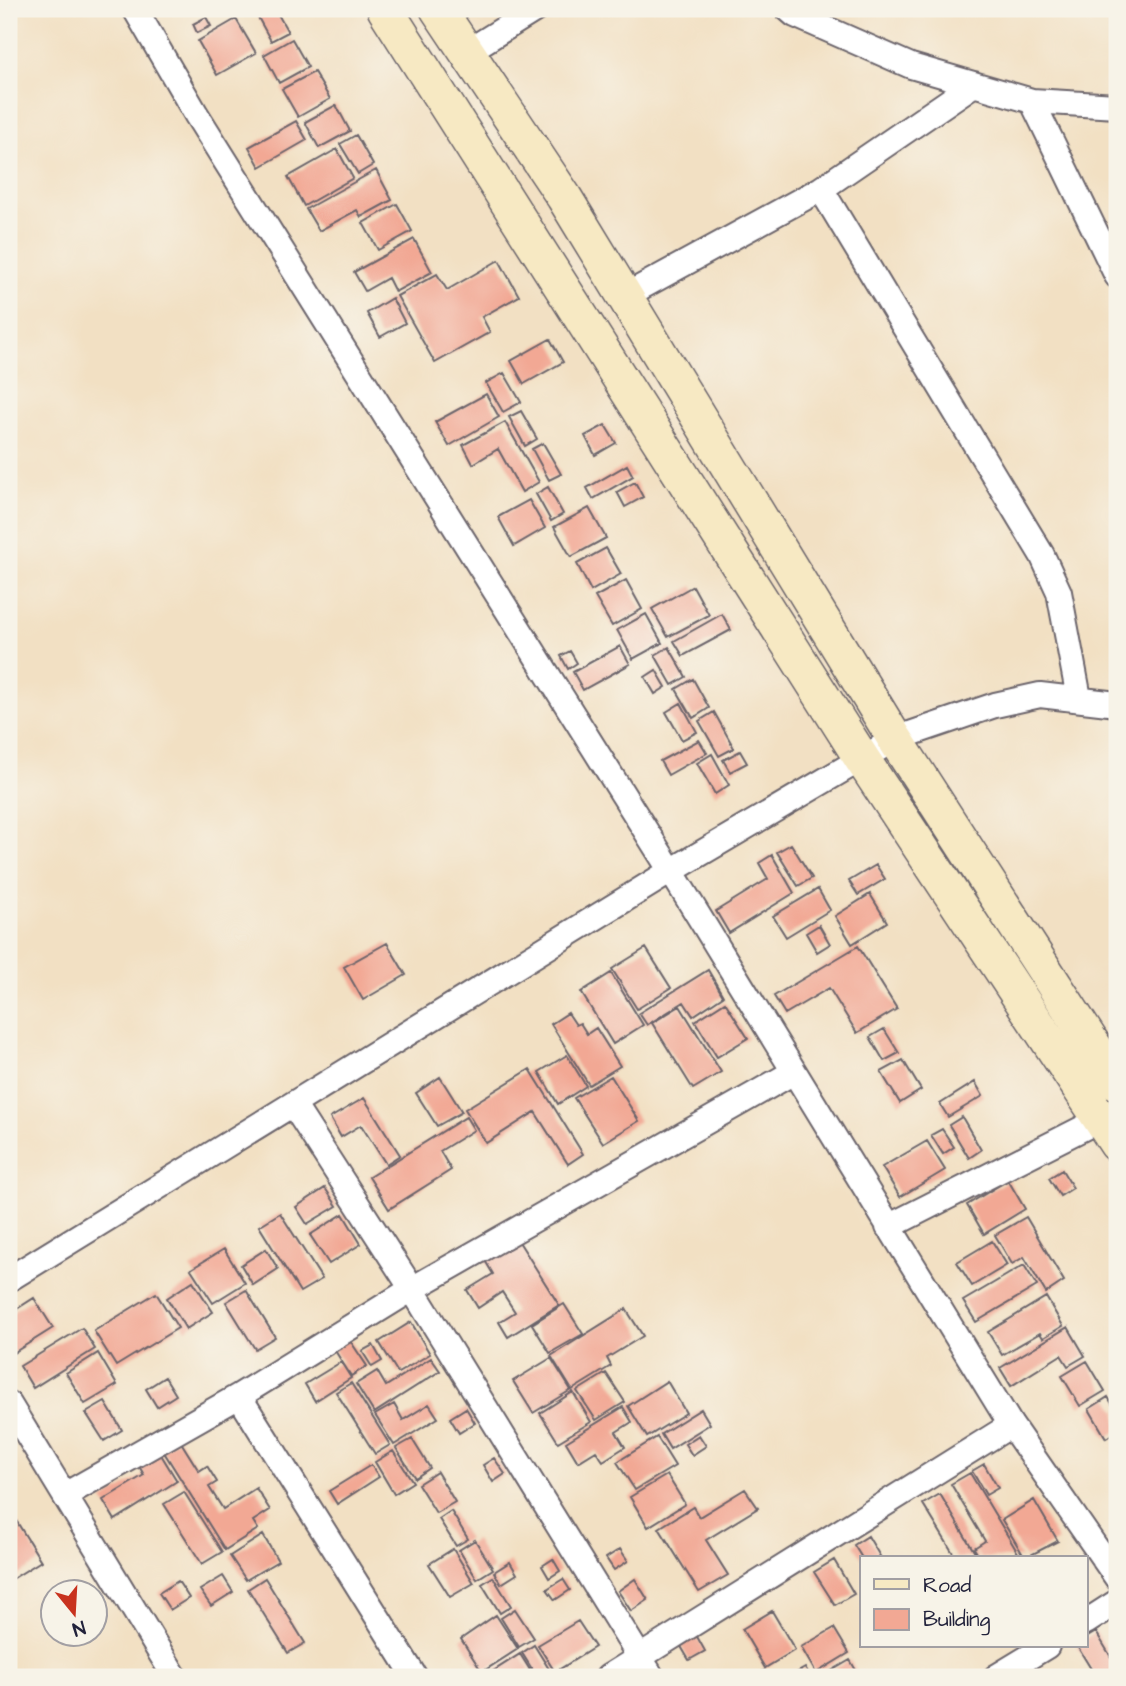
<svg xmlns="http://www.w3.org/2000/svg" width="1126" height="1686" font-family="'Architects Daughter',sans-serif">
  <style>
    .building { fill: #f2a894 }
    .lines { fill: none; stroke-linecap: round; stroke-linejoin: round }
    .street-casing { stroke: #6b646b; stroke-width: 28 }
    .secondary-casing { stroke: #6b646b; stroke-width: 38 }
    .street { stroke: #fff; stroke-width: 24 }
    .secondary { stroke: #f7e9c3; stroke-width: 35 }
  </style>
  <rect width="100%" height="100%" fill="#f7f3e8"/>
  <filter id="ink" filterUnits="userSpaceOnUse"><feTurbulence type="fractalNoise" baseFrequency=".0143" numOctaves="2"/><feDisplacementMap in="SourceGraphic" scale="14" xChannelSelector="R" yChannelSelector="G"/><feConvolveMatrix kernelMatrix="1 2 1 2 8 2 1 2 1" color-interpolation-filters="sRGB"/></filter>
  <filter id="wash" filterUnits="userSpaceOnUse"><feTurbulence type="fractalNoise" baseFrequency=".00686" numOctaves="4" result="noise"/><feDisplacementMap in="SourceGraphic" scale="28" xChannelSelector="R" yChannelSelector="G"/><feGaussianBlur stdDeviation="1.57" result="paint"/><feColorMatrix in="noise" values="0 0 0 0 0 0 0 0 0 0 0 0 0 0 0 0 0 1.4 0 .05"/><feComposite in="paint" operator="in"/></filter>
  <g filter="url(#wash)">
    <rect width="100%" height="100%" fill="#f2e0c3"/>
    <g id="blocks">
      <!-- building -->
      <path class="building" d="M260 9H275L288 32 271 41 255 12Z
        M206 17 211 26 197 33 193 24Z
        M236 19 256 53 217 75 198 41Z
        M292 39 308 67 279 83 264 55Z
        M314 72 330 99 298 117 282 89Z
        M336 105 350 131 319 148 305 122Z
        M296 121 307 140 260 167 249 147Z
        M356 135 373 165 358 174 340 144Z
        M337 149 353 178 304 206 288 177Z
        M376 170 392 200 361 217 357 210 319 231 306 209Z
        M397 204 412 231 378 250 363 223Z
        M414 239 432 272 395 292 388 278 365 291 354 272Z
        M499 260 519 296 482 317 490 332 435 363 397 296 437 274 447 290Z
        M392 298 405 323 380 337 367 313Z
        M550 339 563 362 524 384 511 361Z
        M504 373 521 402 503 412 486 383Z
        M486 394 499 417 449 446 435 422Z
        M521 411 537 439 525 446 509 417Z
        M505 422 539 482 522 492 498 449 473 464 463 445Z
        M605 425 616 443 595 455 585 436Z
        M543 443 561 474 549 480 532 449Z
        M627 465 633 476 593 499 587 488Z
        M635 482 643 497 625 507 617 492Z
        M548 487 563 514 551 521 536 494Z
        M529 500 545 528 514 546 498 517Z
        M589 508 606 538 571 557 554 527Z
        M606 548 621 574 591 591 577 564Z
        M626 580 642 609 612 626 595 597Z
        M693 586 709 615 668 637 652 609Z
        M646 614 662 643 633 659 617 630Z
        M722 614 731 630 683 656 674 641Z
        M620 646 630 664 583 690 573 672Z
        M669 647 686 677 672 685 655 655Z
        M570 651 577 663 568 669 561 656Z
        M656 670 666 687 655 694 645 677Z
        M693 679 709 708 693 718 676 689Z
        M681 703 697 732 682 740 666 712Z
        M714 712 734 748 719 756 699 721Z
        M699 740 707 753 668 775 660 761Z
        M740 751 747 763 730 772 723 760Z
        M712 754 729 785 715 794 697 763Z
        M791 844 812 878 798 886 777 852Z
        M772 855 794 893 729 933 716 911 768 879 759 863Z
        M876 865 885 879 858 895 849 881Z
        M818 889 830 910 786 937 773 916Z
        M870 894 887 922 852 944 835 916Z
        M819 925 830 944 817 952 806 933Z
        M387 943 406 975 363 1000 344 967Z
        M858 946 897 1009 857 1033 829 988 785 1014 774 996Z
        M646 948 671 988 637 1009 612 969Z
        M708 970 723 996 693 1016 684 1002 647 1025 639 1013Z
        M611 973 643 1025 613 1044 581 992Z
        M725 1002 748 1038 717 1057 695 1021Z
        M680 1006 721 1072 693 1089 652 1023Z
        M568 1013 576 1025 580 1023 587 1034 596 1028 620 1066 589 1085 551 1024Z
        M884 1029 899 1053 884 1061 870 1037Z
        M567 1055 586 1086 558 1104 539 1072Z
        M903 1060 921 1090 900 1103 881 1072Z
        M530 1069 583 1154 568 1164 535 1112 486 1143 465 1109Z
        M611 1076 639 1121 603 1143 574 1098Z
        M440 1077 462 1112 437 1126 416 1093Z
        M975 1082 983 1096 948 1117 940 1104Z
        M364 1098 400 1155 386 1164 361 1125 341 1137 330 1118Z
        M466 1117 474 1130 440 1151 451 1170 389 1209 369 1177Z
        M962 1117 981 1150 969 1158 949 1125Z
        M942 1129 954 1147 943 1154 931 1135Z
        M927 1141 945 1170 900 1197 882 1167Z
        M1062 1170 1073 1188 1060 1196 1049 1178Z
        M1008 1180 1025 1209 984 1234 967 1205Z
        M325 1188 337 1206 307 1224 296 1207Z
        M280 1213 322 1279 300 1292 259 1226Z
        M343 1214 361 1244 329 1264 310 1235Z
        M1026 1217 1064 1281 1046 1293 1024 1257 1012 1264 995 1235Z
        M516 1237 559 1305 508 1337 499 1322 515 1312 502 1292 478 1308 467 1290 493 1274 483 1257Z
        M992 1241 1007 1265 972 1286 957 1262Z
        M224 1249 245 1283 213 1303 191 1269Z
        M266 1249 278 1269 253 1285 241 1265Z
        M1024 1265 1037 1286 976 1322 963 1301Z
        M193 1281 213 1312 186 1329 167 1298Z
        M246 1290 275 1337 255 1349 226 1302Z
        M156 1293 178 1328 116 1366 94 1331Z
        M1046 1297 1063 1326 1043 1338 1040 1333 1002 1355 988 1332Z
        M34 1298 53 1328 10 1355 9 1314Z
        M564 1304 583 1334 550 1353 532 1324Z
        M626 1309 643 1336 607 1358 611 1366 572 1390 551 1356Z
        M411 1322 430 1354 398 1373 379 1342Z
        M1068 1327 1085 1356 1068 1366 1061 1355 1011 1386 1000 1368Z
        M82 1328 95 1349 33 1388 20 1366Z
        M349 1339 367 1366 351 1376 334 1349Z
        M373 1345 382 1361 372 1367 362 1351Z
        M98 1353 117 1385 85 1404 66 1373Z
        M431 1358 440 1371 374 1413 356 1384 377 1371 386 1386Z
        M551 1358 571 1390 533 1413 513 1381Z
        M1087 1361 1105 1391 1080 1406 1062 1376Z
        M341 1362 351 1378 315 1401 305 1384Z
        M606 1373 625 1402 596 1420 577 1391Z
        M165 1377 176 1395 157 1407 146 1389Z
        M667 1381 686 1413 647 1437 628 1406Z
        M351 1383 390 1445 375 1454 336 1392Z
        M573 1392 591 1422 558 1442 540 1413Z
        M1108 1397 1117 1412V1431L1106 1438 1089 1409Z
        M105 1402 122 1430 104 1441 86 1413Z
        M394 1404 403 1420 429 1404 438 1418 394 1445 375 1415Z
        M623 1407 632 1422 616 1432 625 1447 603 1461 596 1451 578 1462 566 1442Z
        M466 1408 475 1423 459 1433 450 1418Z
        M701 1409 710 1424 670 1449 661 1434Z
        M699 1435 706 1446 692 1455 685 1444Z
        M657 1437 675 1466 635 1490 617 1462Z
        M179 1439 199 1471 207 1466 217 1482 209 1487 223 1509 256 1488 270 1510 253 1521 258 1529 225 1550 162 1449Z
        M412 1439 430 1468 415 1478 396 1448Z
        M393 1451 413 1482 394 1494 375 1462Z
        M160 1453 177 1481 115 1520 103 1500 144 1475 139 1466Z
        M494 1458 505 1474 493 1482 483 1465Z
        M984 1464 998 1488 986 1495 972 1471Z
        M371 1465 379 1477 337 1504 329 1491Z
        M437 1472 455 1502 436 1513 418 1484Z
        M970 1473 1021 1558H980L974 1548 985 1541 951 1484Z
        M667 1475 685 1504 648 1527 630 1497Z
        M745 1489 758 1508 706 1540 728 1575 699 1592 659 1528 693 1507 699 1517Z
        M184 1492 222 1552 202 1564 164 1504Z
        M940 1494 978 1558H956L923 1504Z
        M1034 1500 1058 1541 1025 1558 1002 1520Z
        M9 1509 41 1561 9 1581Z
        M451 1511 468 1539 456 1546 439 1519Z
        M263 1535 278 1561 246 1580 230 1556Z
        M868 1536 881 1558H862L854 1545Z
        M475 1540 493 1569 477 1579 459 1550Z
        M453 1549 474 1583 450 1597 429 1564Z
        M620 1549 628 1561 614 1570 606 1558Z
        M553 1559 560 1571 549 1578 542 1566Z
        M834 1560 854 1594 835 1605 814 1572Z
        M510 1562 517 1574 501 1584 494 1572Z
        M223 1576 233 1592 211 1606 200 1590Z
        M493 1577 511 1606 500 1613 482 1584Z
        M265 1578 305 1643 288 1653 248 1589Z
        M563 1579 570 1590 555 1600 547 1589Z
        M635 1579 648 1600 631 1611 618 1591Z
        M178 1581 189 1598 170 1610 159 1593Z
        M515 1609 534 1638 519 1647 501 1618Z
        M772 1611 795 1650 765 1668 742 1629Z
        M496 1615 518 1649 482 1672 461 1639Z
        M578 1621 595 1647 555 1672 538 1645Z
        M834 1628 849 1653 816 1673 801 1647Z
        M1096 1632 1117 1667V1677H1096L1077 1646H1086V1638Z
        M695 1633 705 1651 689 1660 679 1643Z
        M534 1645 554 1677H537L522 1653Z
        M520 1654 530 1670 518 1677H484Z
        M850 1660 860 1677H821Z
        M805 1668 810 1677H789Z
        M765 1670 770 1677H753Z"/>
    </g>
  </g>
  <g filter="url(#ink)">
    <use href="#blocks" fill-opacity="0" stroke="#6b646b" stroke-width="2"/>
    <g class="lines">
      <defs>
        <path id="street" d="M135 9 196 114 671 871 1011 1425 1117 1578
          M788 9 795 15 911 66 1032 101 1117 106
          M467 52 536 9
          M1032 101 1117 276
          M821 189 1042 555 1059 592 1079 698
          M625 296 821 189 974 84
          M294 1106 412 1289 652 1677
          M888 1227 1101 1119 1117 1120
          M9 1279 671 871 895 739 995 705 1040 695 1117 704
          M239 1396 415 1677
          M9 1404 175 1677
          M65 1495 239 1396 412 1289 792 1073
          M1086 1622 1117 1602
          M608 1677 1011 1425
          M996 1677 1047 1646"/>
        <path id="secondary" d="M385 9 862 759 1117 1144
          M438 9 564 197 895 739 1117 1082"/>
      </defs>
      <!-- street casing -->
      <use href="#street" class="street-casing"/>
      <!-- secondary casing -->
      <use href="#secondary" class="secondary-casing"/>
      <!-- street -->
      <use href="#street" class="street"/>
      <!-- secondary -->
      <use href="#secondary" class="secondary"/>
    </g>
  </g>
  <!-- margin -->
  <rect width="1126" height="1686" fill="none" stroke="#f7f3e8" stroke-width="35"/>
  <!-- legend -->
  <rect x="860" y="1556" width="228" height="91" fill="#f7f3e8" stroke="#a29fa3" stroke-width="2"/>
  <rect x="874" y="1579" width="35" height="10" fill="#f7e9c3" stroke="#a29fa3" stroke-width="2"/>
  <text x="923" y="1592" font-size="21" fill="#22223b">Road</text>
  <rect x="874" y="1609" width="35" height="21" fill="#f2a894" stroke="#a29fa3" stroke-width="2"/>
  <text x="923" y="1626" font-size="21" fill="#22223b">Building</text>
  <!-- north arrow -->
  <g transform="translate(74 1613) rotate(162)"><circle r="33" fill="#f7f3e8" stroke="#a29fa3" stroke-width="2"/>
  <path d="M0-5L12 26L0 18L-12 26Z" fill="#c8321e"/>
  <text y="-10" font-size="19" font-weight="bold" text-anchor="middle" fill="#22223b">N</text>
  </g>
</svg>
